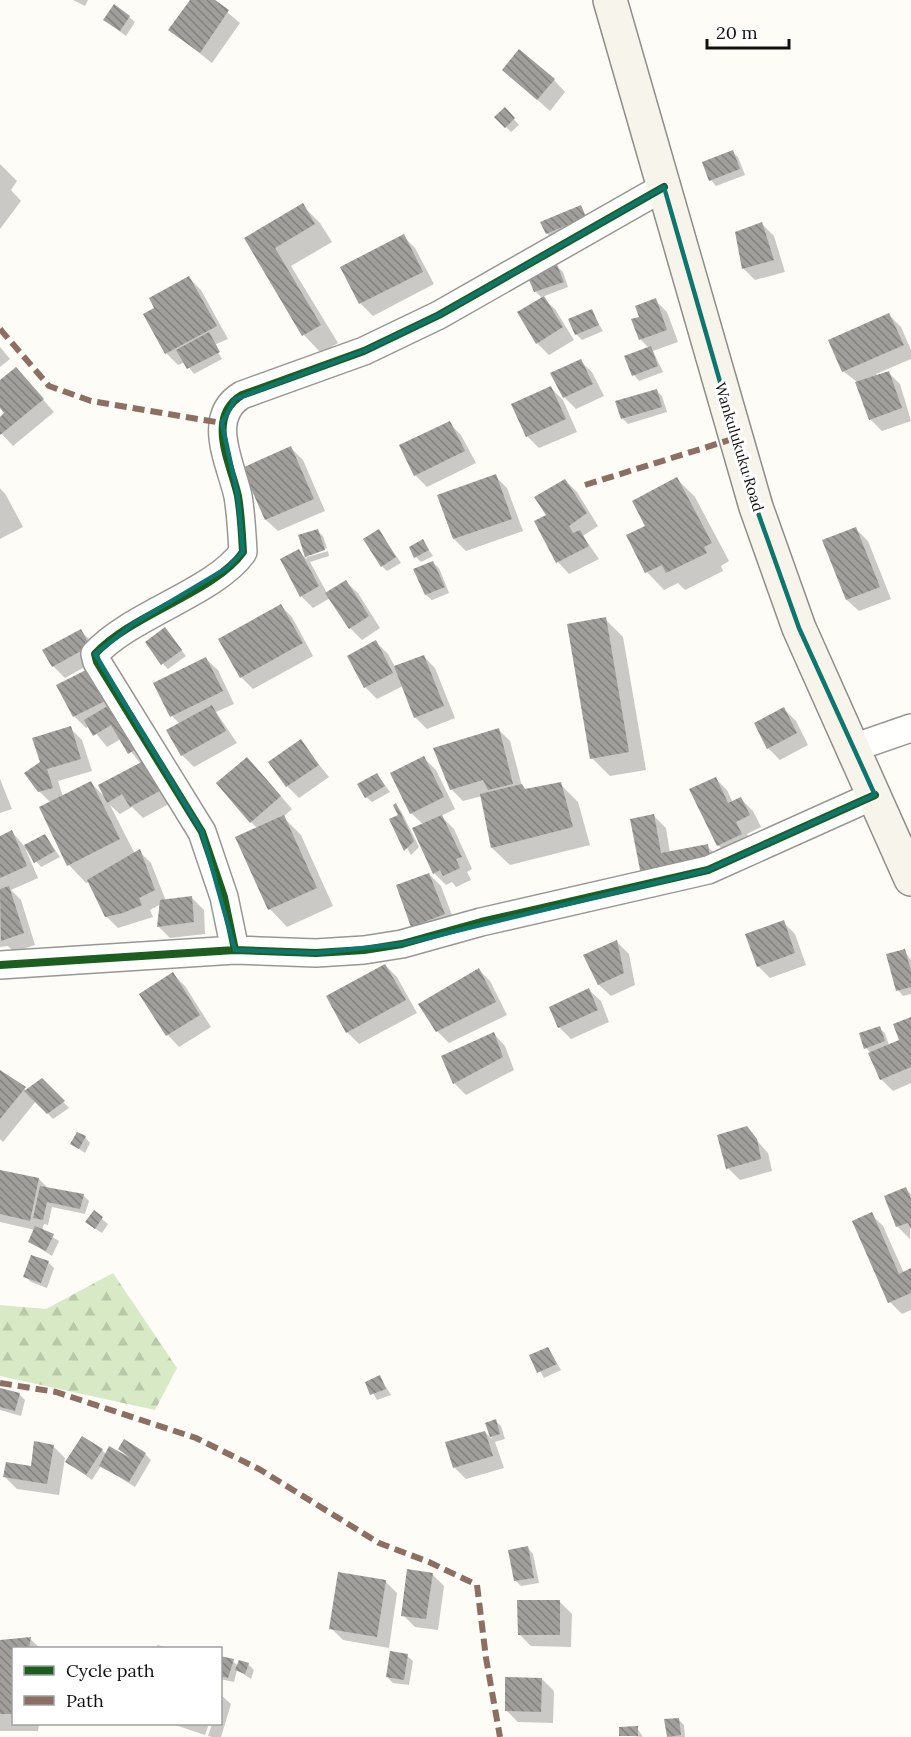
<svg xmlns="http://www.w3.org/2000/svg" width="911" height="1737" font-family="Lora,serif">
  <style>
    .forest { fill: url(#forest-firs) }
    .shadow { fill: #0003 }
    .building { fill: url(#building-back-hatch) }
    .lines { fill: none; stroke-linecap: round; stroke-linejoin: round }
    .minor-casing { stroke: #979795; stroke-width: 30 }
    .secondary-casing { stroke: #8e8d8b; stroke-width: 36 }
    .minor { stroke: #fffffe; stroke-width: 27 }
    .secondary { stroke: #f6f4eb; stroke-width: 33 }
    .quiet { stroke: #8d6e63; stroke-width: 6; stroke-dasharray: 12 6; stroke-linecap: butt }
    .cycleway-casing { stroke: #fff; stroke-width: 11 }
    .cycleway { stroke: #1b5e20; stroke-width: 8 }
    .marked { fill: none; stroke: #0f766e; stroke-width: 4.5; stroke-linejoin: round }
    .labels { text-anchor: middle; stroke-width: 6; stroke-linejoin: round; paint-order: stroke }
    .street-label { font-size: 15px; fill: #111; stroke: #fff }
  </style>
  <defs>
    <pattern id="forest-firs" width="22" height="20" patternUnits="userSpaceOnUse" patternTransform="scale(1.5)"><rect width="22" height="20" fill="#d8eac5"/><path d="M5 1l3.5 6h-7zM16 11l3.5 6h-7z" fill="#b8c8a8"/></pattern>
    <pattern id="building-back-hatch" width="6" height="6" patternUnits="userSpaceOnUse" patternTransform="scale(1.5)"><rect width="6" height="6" fill="#a19f9c"/><path d="M-1 5l2 2M0 0l6 6M5-1l2 2" fill="none" stroke="#82807e"/></pattern>
  </defs>
  <rect width="100%" height="100%" fill="#fdfcf7"/>
  <!-- forest -->
  <path class="forest" d="M113 1273 177 1368 155 1410 0 1376V1305L46 1309Z"/>
  <!-- shadow -->
  <path class="shadow" d="M73 0H88L85 6Z
    M192 0H213L240 23 212 63 170 30Z
    M129 17 135 22 126 36 111 25Z
    M504 70 554 80 565 92 550 111Z
    M505 109 519 125 511 132 496 117Z
    M732 152 738 157 745 175 716 186 711 180Z
    M0 164 17 181 11 190 21 201 0 229Z
    M302 205 320 223 332 242 291 266 338 343 321 353 304 335 246 239Z
    M580 207 590 223 552 239 547 233Z
    M762 224 774 236 785 272 755 280 743 268Z
    M403 236 415 248 434 284 373 316 361 304 342 268Z
    M557 266 563 272 568 287 542 297 555 309 574 340 549 355 537 343 542 298 535 291Z
    M189 278 201 290 228 339 214 345 222 359 194 374 185 362 178 365 166 353 156 309Z
    M655 300 667 312 678 342 653 351 663 372 639 381 634 375 649 348 640 339 641 318Z
    M591 311 603 331 582 340 576 334Z
    M889 315 901 327 911 350V359L876 374 877 376 888 372 900 384 911 421 882 431 870 419 857 382 843 371Z
    M0 347 10 359 0 367Z
    M580 361 592 372 604 396 576 409 564 397Z
    M16 369 54 412 13 446 0 432V419L6 414 0 406V382Z
    M551 388 563 400 577 432 539 448 527 436 513 405Z
    M656 390 662 396 667 412 628 424 622 418Z
    M449 423 461 435 476 463 427 487 415 475Z
    M291 448 303 460 325 511 278 531 266 520Z
    M495 476 507 488 523 531 466 551 454 539 439 496Z
    M677 479 695 497 729 561 721 566 723 571 685 590 678 583 664 590 647 572V526Z
    M565 480 577 492 598 526 583 536 599 559 569 574 558 562 536 522 548 516Z
    M0 488 6 495 23 527 0 539Z
    M856 529 868 541 891 599 859 611 847 600 824 541Z
    M318 531 323 536 327 548 307 554V557L328 551 329 556 310 562 327 593 346 582 358 593 380 628 362 640 350 628 330 598 313 608 301 596 298 551 307 559 300 536Z
    M379 531 401 563 387 571 382 566Z
    M423 541 433 556 421 562 416 557Z
    M433 563 439 568 449 593 432 600 426 595 415 570Z
    M280 605 292 617 313 656 253 689 241 677Z
    M605 619 623 637 646 770 610 776 592 758Z
    M81 631 93 643 101 658 65 678 53 666Z
    M170 635 186 656 168 669 163 664Z
    M376 642 388 654 395 667 423 656 435 668 455 718 427 729 415 717 403 686 377 699 365 687Z
    M206 659 218 670 234 704 216 712 237 743 194 767 182 755 180 724 172 716Z
    M93 667 178 799 143 818 132 807 120 814 110 805 135 854 139 851 151 863 166 901 192 898 204 910 205 934 170 938 159 927 161 904 150 910 153 917 118 928 106 916 89 882 86 883 69 865 41 808 51 803 39 791 41 763 70 728 82 740 92 771 58 781 63 797 91 783 106 798 141 764 121 739 107 747 90 726 86 728 74 716Z
    M784 709 796 721 808 745 780 760 768 748Z
    M498 729 510 741 522 786 526 790 560 784 578 802 590 845 510 865 492 848 482 796 463 801 451 789Z
    M300 741 329 777 299 798 287 786Z
    M424 758 436 770 455 809 441 816 454 829 472 869 467 872 471 880 456 887 452 882 446 885 434 873 424 825 411 813Z
    M259 771 292 809 283 817 301 835 333 906 287 927 270 909 258 829 251 822Z
    M377 774 390 792 372 802 366 797Z
    M715 778 727 790 733 803 741 799 753 811 761 827 747 834 753 846 730 857 718 845Z
    M0 779 12 809 0 813Z
    M396 805 401 811 419 847 411 855 391 820 399 816Z
    M654 816 666 828 670 853 707 846 719 858 655 887Z
    M12 832 25 847 45 835 60 857 41 867 25 848 38 878 11 890 21 900 35 945 14 952 8 946 0 947V837Z
    M429 874 441 886 456 926 425 938 413 926Z
    M783 922 795 934 806 965 770 978 758 966Z
    M617 942 629 954 635 985 611 996 599 985 585 956Z
    M904 950 911 960V994L903 996 898 990Z
    M385 965 397 977 417 1013 359 1044 347 1032Z
    M479 970 490 981 507 1015 449 1043 437 1031Z
    M173 974 185 986 211 1027 179 1047 168 1035 141 994Z
    M589 990 601 1001 609 1022 571 1039 559 1027Z
    M911 1018V1083L893 1091 881 1079 871 1053 866 1048 879 1028 885 1033 889 1045 901 1040Z
    M494 1034 505 1046 514 1070 466 1095 454 1083Z
    M0 1072 27 1091 42 1080 69 1108 53 1119 36 1101 3 1142 0 1139Z
    M746 1128 768 1153 772 1171 740 1180 728 1168Z
    M85 1137 90 1143 85 1153 72 1144Z
    M0 1171 39 1179 49 1189 83 1195 89 1201 85 1214 52 1207 48 1225 44 1224 42 1231 59 1241 52 1256 30 1242 35 1230 0 1222Z
    M906 1189 911 1194 910 1239 898 1227 886 1197Z
    M94 1213 108 1224 102 1233 93 1227Z
    M871 1214 883 1226 904 1273 911 1270V1310L902 1314 890 1302 854 1222Z
    M48 1262 54 1268 47 1288 31 1282 25 1276Z
    M548 1348 561 1370 544 1378 531 1356Z
    M380 1377 391 1395 377 1400 367 1382Z
    M0 1389 19 1394 25 1400 21 1416 0 1410Z
    M495 1421 501 1426 505 1439 495 1442 504 1468 466 1479 454 1467 485 1432 492 1439 487 1423Z
    M53 1446 65 1458 59 1495 17 1489 5 1477 32 1468Z
    M119 1449 145 1454 151 1460 135 1487 101 1466 92 1480 67 1462 102 1450 107 1455 128 1457Z
    M528 1548 533 1554 539 1583 521 1586 515 1580Z
    M432 1574 444 1586 438 1630 415 1627 403 1615Z
    M385 1581 397 1593 389 1648 343 1640 331 1628Z
    M560 1602 572 1614 571 1647 531 1646 519 1634Z
    M30 1639 40 1648H14V1724H39L38 1731H0V1642Z
    M157 1645 170 1648H157Z
    M407 1656 413 1661 409 1685 393 1683 387 1677Z
    M220 1657 233 1661 238 1666 248 1664 254 1670 251 1679 237 1670 234 1682 220 1679Z
    M542 1679 554 1691 553 1723 518 1722 506 1710Z
    M220 1694 231 1704 221 1737H212L208 1736 212 1724H220Z
    M678 1719 684 1725 685 1737H669Z
    M172 1724H209L205 1735Z
    M637 1728 643 1737 621 1735Z"/>
  <!-- building -->
  <path class="building" d="M190 0H215L229 10 200 53 168 30Z
    M114 4 130 16 120 31 103 20Z
    M519 49 555 79 537 100 502 70Z
    M505 107 515 118 505 128 494 117Z
    M733 150 740 169 709 181 702 162Z
    M303 203 315 224 275 248 321 325 302 336 244 238Z
    M581 205 586 217 546 234 540 222Z
    M762 222 774 260 742 269 735 232Z
    M404 234 423 272 359 304 340 267Z
    M557 265 564 282 534 292 527 275Z
    M189 276 217 326 165 354 143 314 154 308 149 298Z
    M544 296 563 327 536 344 517 312Z
    M656 298 667 330 639 340 631 319 639 317 635 306Z
    M592 309 599 325 575 335 568 319Z
    M889 313 904 345 842 372 828 340Z
    M209 332 220 352 187 369 176 350Z
    M651 346 658 366 632 376 624 356Z
    M581 359 593 384 563 398 550 373Z
    M16 367 44 399 0 435V417L4 413 0 408V380Z
    M889 371 902 408 869 420 855 382Z
    M551 386 566 419 526 437 511 404Z
    M657 389 662 407 621 419 615 401Z
    M450 421 465 451 414 476 399 445Z
    M291 446 314 499 265 520 242 468Z
    M496 474 512 519 453 539 437 495Z
    M677 477 712 543 704 547 707 553 666 573 662 565 645 573 626 535 645 526 632 501Z
    M565 479 587 513 569 526 573 533 580 530 589 546 556 563 534 521 546 515 534 497Z
    M856 527 880 587 846 600 822 540Z
    M318 529 325 550 305 557 298 535Z
    M379 529 396 557 381 567 363 539Z
    M423 539 429 550 414 558 409 547Z
    M299 549 319 586 300 597 280 559Z
    M433 561 445 587 425 595 413 569Z
    M346 580 369 616 349 629 325 593Z
    M281 604 303 643 240 678 218 639Z
    M606 617 629 752 590 759 567 624Z
    M165 627 182 650 161 665 145 642Z
    M81 629 90 646 52 667 42 650Z
    M376 640 393 673 364 688 347 656Z
    M424 655 444 706 414 718 394 666Z
    M206 657 223 691 170 717 153 683Z
    M94 666 111 698 73 717 56 685Z
    M116 701 143 745 128 754 111 725 93 736 84 720Z
    M212 705 226 731 181 756 166 730Z
    M784 707 797 733 767 749 754 723Z
    M71 726 81 759 47 769 53 788 38 792 24 773 40 762 32 738Z
    M499 728 513 784 488 790 483 780 450 790 433 748Z
    M301 739 319 765 286 787 268 762Z
    M424 756 444 797 410 814 390 773Z
    M151 757 167 787 130 807 122 794 107 803 98 785Z
    M247 757 281 796 250 823 216 783Z
    M377 773 385 786 365 798 357 784Z
    M716 777 728 803 741 797 750 815 736 822 742 834 717 846 689 789Z
    M91 781 120 839 67 866 39 807Z
    M561 782 573 827 491 848 480 794 522 784 525 789Z
    M396 803 414 841 404 851 389 819 398 815 393 805Z
    M654 814 661 853 708 844 711 863 641 875 630 819Z
    M284 815 317 888 268 910 235 837Z
    M442 815 462 857 456 859 460 868 443 876 440 870 433 874 412 828Z
    M12 830 27 866 0 878V836Z
    M45 834 55 851 34 863 24 845Z
    M140 849 155 890 139 898 142 905 123 913 105 917 87 880Z
    M429 873 445 914 411 927 396 885Z
    M9 886 24 933 1 941 0 889Z
    M192 896 194 922 157 927 160 900Z
    M784 920 795 953 757 967 745 934Z
    M617 940 624 973 598 985 583 955Z
    M905 949 911 971V987L896 991 886 954Z
    M385 964 406 1000 346 1033 326 996Z
    M479 968 496 1002 436 1032 418 1004Z
    M173 972 200 1015 166 1036 139 994Z
    M589 988 598 1010 558 1028 549 1007Z
    M911 1017V1067L880 1080 868 1053 899 1040 893 1024Z
    M880 1026 885 1041 864 1049 859 1033Z
    M494 1032 503 1057 453 1084 441 1056Z
    M0 1070 26 1087 0 1119Z
    M42 1078 65 1101 47 1114 24 1091Z
    M747 1126 757 1139 761 1159 726 1169 717 1135Z
    M77 1132 86 1136 79 1149 70 1144Z
    M0 1170 39 1178 30 1221 0 1214Z
    M40 1186 84 1194 80 1209 47 1202 43 1220 33 1218Z
    M906 1187 911 1199V1229L908 1223 896 1227 884 1196Z
    M94 1210 103 1217 95 1229 85 1222Z
    M872 1212 899 1274 911 1268V1293L888 1303 852 1221Z
    M35 1226 54 1234 46 1251 28 1242Z
    M31 1255 49 1261 41 1283 23 1277Z
    M548 1347 557 1364 537 1373 529 1355Z
    M380 1375 386 1389 370 1395 365 1382Z
    M0 1388 20 1393 15 1411 0 1407Z
    M496 1419 500 1434 490 1437 485 1423Z
    M485 1431 493 1456 453 1468 445 1442Z
    M82 1436 103 1449 86 1475 65 1462Z
    M124 1439 146 1453 129 1482 99 1466 109 1446 132 1459 118 1449Z
    M34 1441 54 1445 47 1484 3 1477 6 1462 31 1466Z
    M528 1546 534 1578 514 1581 508 1550Z
    M407 1569 433 1573 426 1619 401 1616Z
    M338 1572 386 1580 377 1637 329 1629Z
    M517 1600H560V1635H518Z
    M31 1637 29 1648H14V1714H0V1640Z
    M390 1651 408 1654 404 1680 386 1677Z
    M220 1656 234 1659 228 1678 220 1676Z
    M239 1660 249 1663 245 1674 235 1670Z
    M505 1677 542 1678 541 1712 505 1711Z
    M679 1718 681 1735 667 1737 664 1719Z
    M638 1726V1736H619V1727Z"/>
  <g class="lines">
    <defs>
      <path id="minor" d="M853 748 911 728
        M235 950 224 897 202 832 97 662 95 654C132 614 215 592 243 552 242 533 241 514 238 496 231 464 205 417 242 395L364 351 439 315 664 187
        M0 965 235 950 316 953 364 950 402 944 481 922 708 870 875 795"/>
      <path id="secondary" d="M610 0 756 507 799 628 911 879"/>
    </defs>
    <!-- minor casing -->
    <use href="#minor" class="minor-casing"/>
    <!-- secondary casing -->
    <use href="#secondary" class="secondary-casing"/>
    <!-- minor -->
    <use href="#minor" class="minor"/>
    <!-- secondary -->
    <use href="#secondary" class="secondary"/>
    <!-- quiet -->
    <path class="quiet" d="M0 329 49 386 91 401 222 423
      M585 485 736 438
      M0 1383 56 1392 196 1438 259 1469 379 1543 429 1562 477 1585 486 1658 500 1737"/>
    <defs>
      <path id="cycleway" d="M235 950 224 897 202 832 97 662 95 654C132 614 215 592 243 552 242 533 241 514 238 496 231 464 205 417 242 395L364 351 439 315 664 187
        M0 965 235 950 316 953 364 950 402 944 481 922 708 870 875 795"/>
    </defs>
    <!-- cycleway casing -->
    <use href="#cycleway" class="cycleway-casing"/>
    <!-- cycleway -->
    <use href="#cycleway" class="cycleway"/>
  </g>
  <!-- marked area -->
  <path class="marked" d="M664 187 756 507 799 628 875 795 708 870 402 944 316 953 235 950 202 832 95 654 133 624 227 568 243 552 238 497 222 423 235 399 364 351 439 315Z"/>
  <g class="labels">
    <!-- street labels -->
    <g class="street-label">
      <text transform="translate(739 447) rotate(73)" y="5">Wankulukuku Road</text>
    </g>
  </g>
  <!-- legend -->
  <rect x="12" y="1647" width="210" height="78" fill="#ffffff" stroke="#a0a0a0" stroke-width="1.5"/>
  <rect x="24" y="1666" width="30" height="9" fill="#1b5e20" stroke="#a0a0a0" stroke-width="1.5"/>
  <text x="66" y="1677" font-size="18" fill="#111111">Cycle path</text>
  <rect x="24" y="1696" width="30" height="9" fill="#8d6e63" stroke="#a0a0a0" stroke-width="1.5"/>
  <text x="66" y="1707" font-size="18" fill="#111111">Path</text>
  <!-- scale -->
  <path d="M707 39v9h82v-9" fill="none" stroke="#111111" stroke-width="3"/>
  <text x="716" y="39" font-size="18" fill="#111111" stroke="#ffffff" stroke-width="4.5" paint-order="stroke">20 m</text>
</svg>
